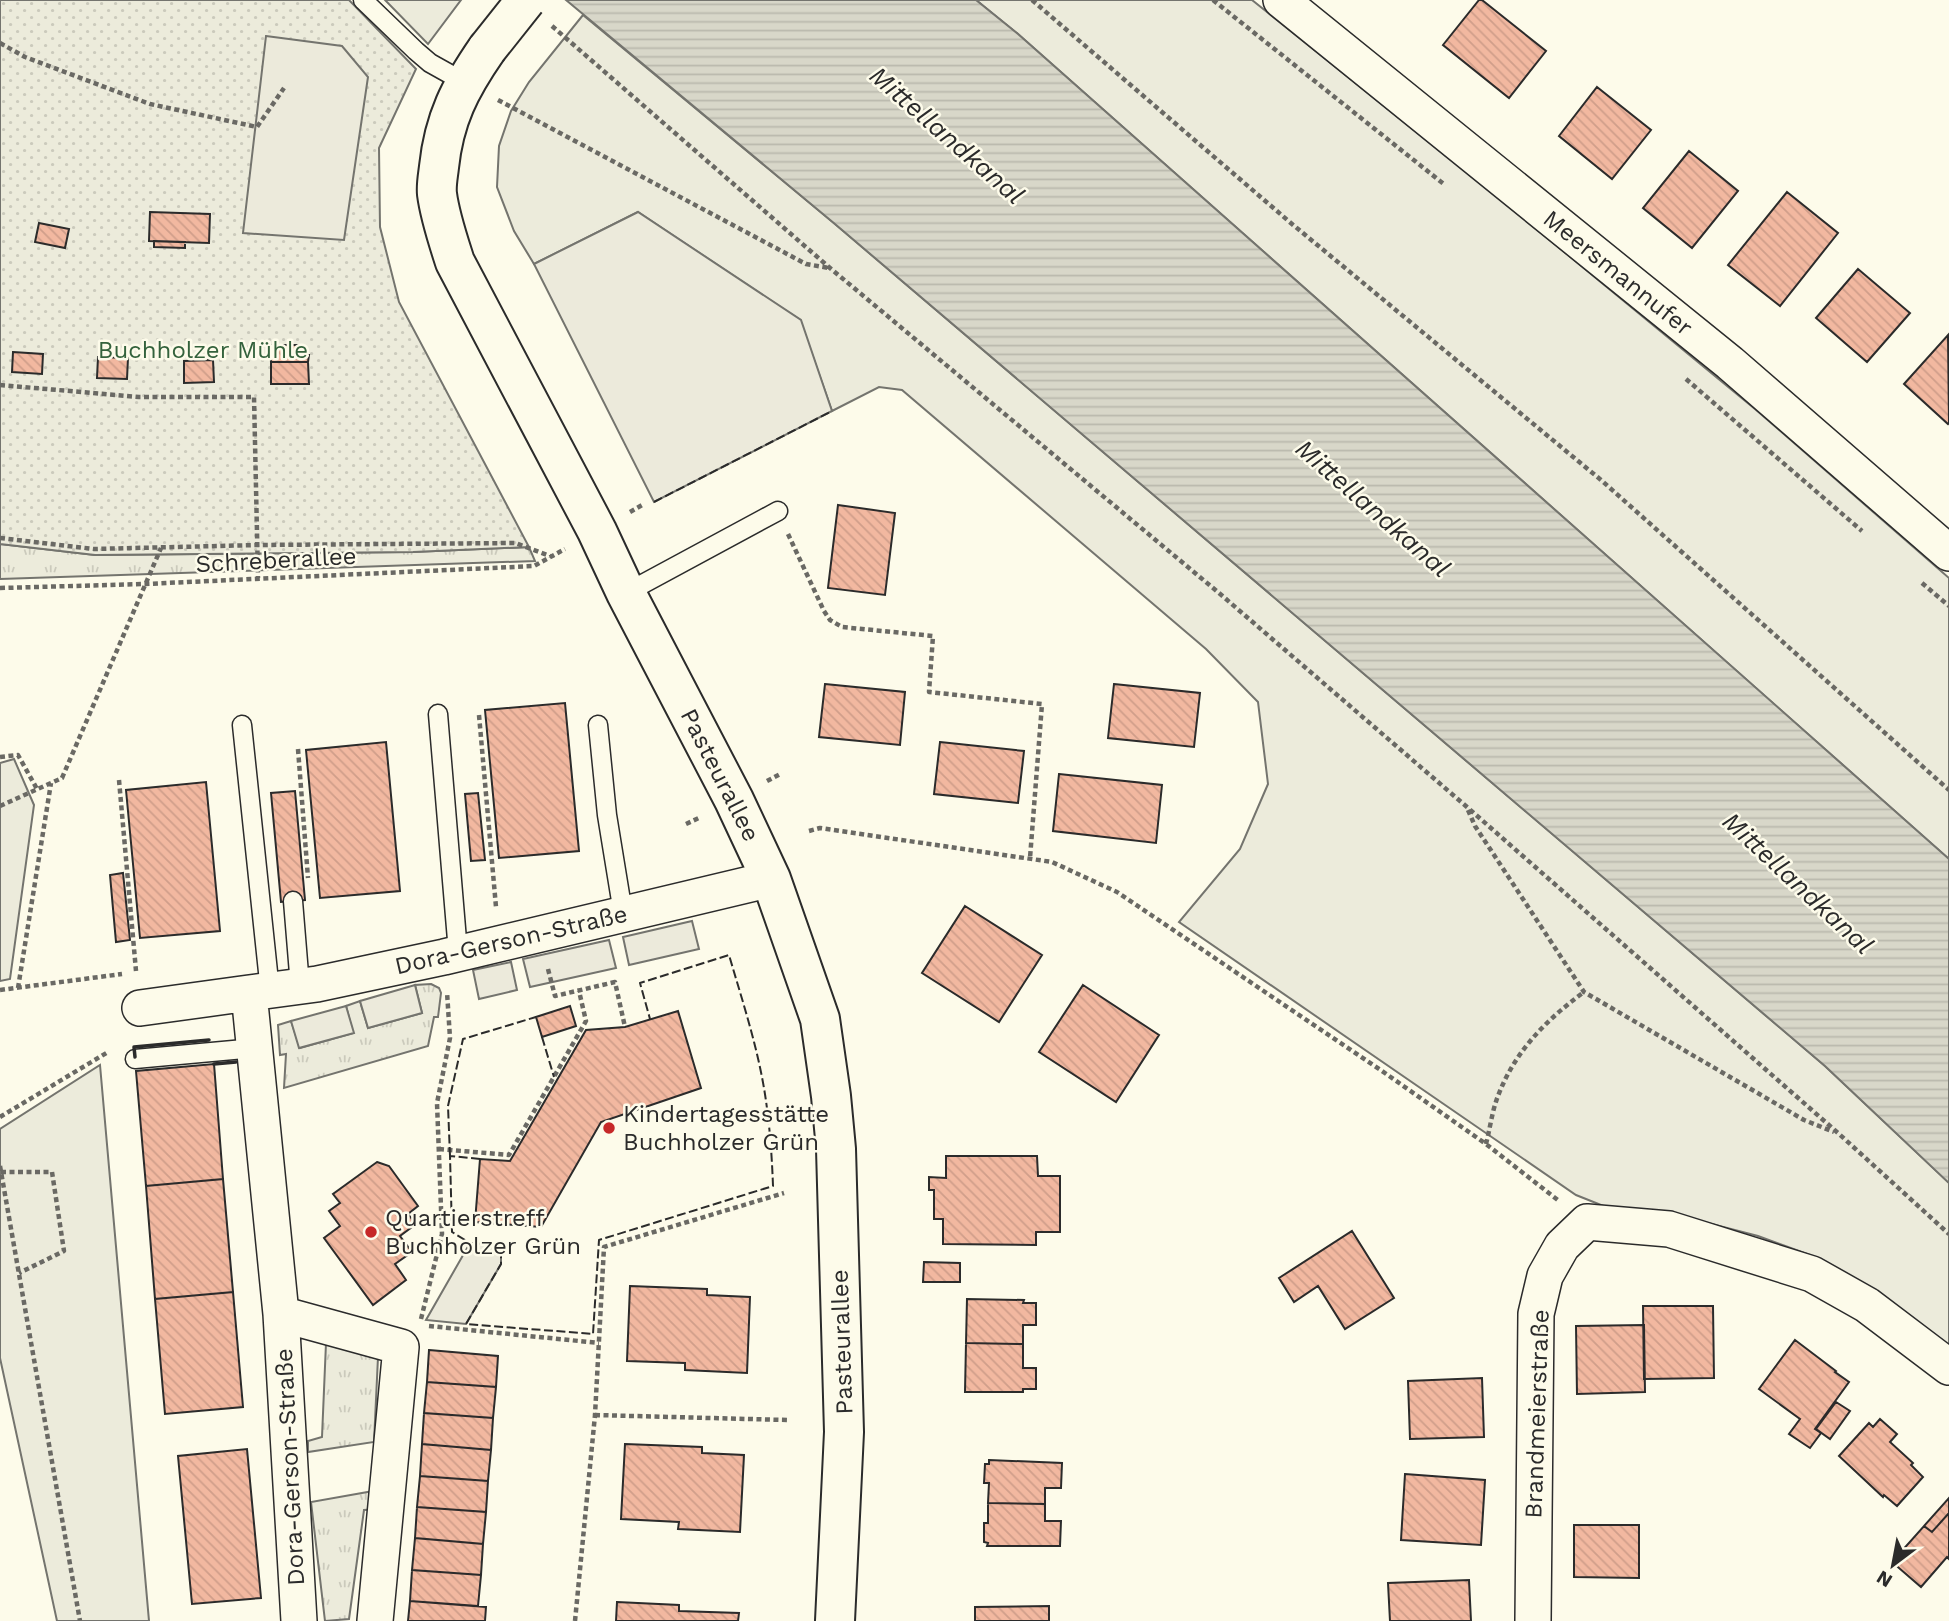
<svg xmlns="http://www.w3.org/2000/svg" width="1949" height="1621" font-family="'Work Sans',sans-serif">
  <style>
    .grass { fill: url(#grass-tufts); stroke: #74746e; stroke-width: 2 }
    .park { fill: #ecebdb; stroke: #74746e; stroke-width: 2 }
    .garden { fill: url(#garden-dots); stroke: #74746e; stroke-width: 2 }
    .parking { fill: #eceadb; stroke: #74746e; stroke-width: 2 }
    .water { fill: url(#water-rules); stroke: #74746e; stroke-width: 2 }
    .building { fill: url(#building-back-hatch); stroke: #2b2b2b; stroke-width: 2 }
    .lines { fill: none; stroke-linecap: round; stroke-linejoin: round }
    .service-casing { stroke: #2b2b2b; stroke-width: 21 }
    .minor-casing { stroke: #2b2b2b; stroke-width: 38 }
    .tertiary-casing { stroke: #2b2b2b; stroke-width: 42 }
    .path { stroke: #6a6964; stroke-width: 4.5; stroke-dasharray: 5 3.5; stroke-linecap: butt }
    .service { stroke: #fdfbea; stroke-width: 18 }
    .minor { stroke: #fdfbea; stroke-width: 35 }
    .tertiary { stroke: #fdfbea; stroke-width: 38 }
    .tertiary-bridge-casing { stroke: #2b2b2b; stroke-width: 42; stroke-linecap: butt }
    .tertiary-bridge { stroke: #fdfbea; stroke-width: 38 }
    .fence { stroke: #2b2b2b; stroke-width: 2; stroke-dasharray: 9 3.5; stroke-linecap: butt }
    .wall { stroke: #2b2b2b; stroke-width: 3.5 }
    .poi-dot { fill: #c62828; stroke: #fdfbea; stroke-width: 2.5 }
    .labels { text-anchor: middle; stroke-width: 5; stroke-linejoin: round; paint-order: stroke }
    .street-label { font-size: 24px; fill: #2b2b2b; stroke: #fdfbea }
    .park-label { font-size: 24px; fill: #34623c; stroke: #fdfbea }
    .poi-label { font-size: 24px; fill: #2b2b2b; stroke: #fdfbea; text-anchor: start }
    .water-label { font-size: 26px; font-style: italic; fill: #2b2b2b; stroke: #fdfbea }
  </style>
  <defs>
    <pattern id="grass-tufts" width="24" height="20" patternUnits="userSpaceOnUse" patternTransform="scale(1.75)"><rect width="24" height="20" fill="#ecebdb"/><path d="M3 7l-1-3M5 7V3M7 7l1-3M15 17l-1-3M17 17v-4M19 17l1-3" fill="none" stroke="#cbcabc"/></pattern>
    <pattern id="garden-dots" width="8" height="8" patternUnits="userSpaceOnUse" patternTransform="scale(1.75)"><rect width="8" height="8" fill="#ecebdb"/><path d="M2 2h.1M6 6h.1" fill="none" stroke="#cbcabc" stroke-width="1.8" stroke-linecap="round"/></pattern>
    <pattern id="water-rules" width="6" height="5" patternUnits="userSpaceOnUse" patternTransform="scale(1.75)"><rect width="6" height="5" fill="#d8d7c9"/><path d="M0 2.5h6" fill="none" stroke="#bab9ad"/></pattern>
    <pattern id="building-back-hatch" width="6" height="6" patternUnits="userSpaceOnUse" patternTransform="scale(1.75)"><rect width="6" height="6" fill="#f2b8a0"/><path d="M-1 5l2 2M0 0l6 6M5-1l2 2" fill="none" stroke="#d09e8a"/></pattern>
  </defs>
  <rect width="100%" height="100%" fill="#fdfbea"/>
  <!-- grass -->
  <path class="grass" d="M0 544 95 555 413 552 529 547 535 561 0 579Z
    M431 984 439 988 441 993 438 1017H434L428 1046 284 1088 286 1054 280 1055 278 1025 291 1021 300 1048 353 1033 346 1006 360 1001 368 1028 422 1013 415 985Z
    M326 1343 378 1357 374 1442 308 1452V1441L322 1437Z
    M379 1490 380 1509 364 1510 349 1619 325 1621 311 1502Z"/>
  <!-- park -->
  <path class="park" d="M385 0H461L428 44Z
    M976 0H1252L1495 195 1755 409 1949 578V859L1018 34Z
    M583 15 835 224 1825 1066 1949 1183V1346L1818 1258 1758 1236 1673 1214 1606 1207 1576 1195 1179 922 1240 849 1268 784 1258 702 1206 649 902 390 879 387 832 411 800 320 638 212 534 264 514 231 497 187 499 146 511 111 529 82Z
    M14 759 34 805 10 979 0 981V763Z
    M100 1065 149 1621H57L0 1358V1129Z"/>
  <!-- garden -->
  <path class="garden" d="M0 0H349L416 69 379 148 380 227 399 302 529 547 413 552 95 555 0 544Z"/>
  <!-- parking -->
  <path class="parking" d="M266 36 342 46 368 77 344 240 243 233Z
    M638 212 801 320 832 411 654 502 534 264Z
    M692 921 699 949 629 965 623 937Z
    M609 940 616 968 530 987 523 959Z
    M511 962 517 990 479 999 473 970Z
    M415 985 422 1013 368 1028 360 1001Z
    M346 1006 354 1033 299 1048 291 1021Z
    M470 1243 501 1245V1264L466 1324 426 1320Z"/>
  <!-- water -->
  <path class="water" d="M566 0H976L1018 34 1949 859V1183L1825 1066 835 224Z"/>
  <!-- building -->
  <path class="building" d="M1479 0H1482L1546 51 1509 98 1443 45Z
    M1597 87 1651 130 1612 179 1559 136Z
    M1689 151 1738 191 1692 248 1643 208Z
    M1787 192 1838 233 1780 306 1728 265Z
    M150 212 210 214 209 243 149 241Z
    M39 223 69 229 65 248 35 242Z
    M154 241 185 242V248L154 247Z
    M1858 269 1910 313 1867 362 1816 318Z
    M1948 335 1949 423 1948 424 1904 384Z
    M270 345H299V355H309L308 362H271Z
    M13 352 43 354 42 374 12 372Z
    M98 357 128 358 127 379 97 378Z
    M213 360 214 382 184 383V361Z
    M271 362H308L309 384H271Z
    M838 505 895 513 885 595 828 588Z
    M825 684 905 692 900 745 819 737Z
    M1114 684 1200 693 1194 747 1108 738Z
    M565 703 579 851 499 858 485 710Z
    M386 742 400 891 320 898 306 750Z
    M940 742 1024 751 1018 803 934 794Z
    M1059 774 1162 785 1156 843 1053 831Z
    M206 782 220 931 140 938 126 790Z
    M295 791 305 900 281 902 271 793Z
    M478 793 485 860 471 861 465 794Z
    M123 873 130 940 116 942 110 875Z
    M965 906 1042 955 999 1022 922 973Z
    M1083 985 1159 1035 1116 1102 1039 1052Z
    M570 1006 576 1026 542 1037 536 1017Z
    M678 1011 701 1088 601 1122 541 1227 475 1222 480 1159 510 1161 586 1030 625 1027Z
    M214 1064 223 1179 146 1186 136 1071Z
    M946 1156H1037L1038 1176H1060V1232H1036V1245L943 1244V1219H934V1190H929V1177L946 1178Z
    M377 1162 389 1166 418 1206 408 1214 416 1224 400 1236 412 1252 395 1264 406 1280 373 1305 324 1238 340 1226 329 1211 340 1203 333 1194Z
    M223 1179 233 1292 155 1299 146 1186Z
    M1352 1231 1394 1298 1345 1329 1318 1286 1294 1302 1279 1278Z
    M924 1262 960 1263V1282H923Z
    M630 1286 707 1289V1295L750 1297 747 1373 685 1370V1363L627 1361Z
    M233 1292 243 1407 165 1414 155 1299Z
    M967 1299 1024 1300 1023 1303H1036V1325H1023V1344L966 1343Z
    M1643 1306H1713L1714 1378 1644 1379Z
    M1644 1325 1645 1392 1577 1394 1576 1326Z
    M1795 1340 1836 1371 1835 1372 1849 1382 1815 1429 1821 1433 1810 1448 1789 1434 1800 1419 1759 1389Z
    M966 1343 1023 1344V1368H1036V1389H1023V1392H965Z
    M429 1350 498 1356 496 1387 427 1382Z
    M1482 1378 1484 1437 1410 1439 1408 1381Z
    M427 1382 496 1387 493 1418 424 1413Z
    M1836 1402 1850 1411 1830 1439 1816 1429Z
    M424 1413 493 1418 491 1450 422 1444Z
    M1880 1419 1897 1434 1890 1442 1913 1463 1911 1465 1923 1477 1897 1506 1884 1495 1883 1497 1839 1456 1869 1423 1873 1427Z
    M422 1444 491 1450 488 1481 420 1476Z
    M625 1444 702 1447V1453L744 1455 740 1532 678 1529 679 1522 621 1519Z
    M247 1449 261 1598 192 1604 178 1456Z
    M989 1460 1062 1463 1061 1488H1045V1504L988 1503 989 1483H984L985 1464H989Z
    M1405 1474 1485 1480 1481 1545 1401 1540Z
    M420 1476 488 1481 486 1512 417 1507Z
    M1949 1498V1513L1932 1532 1924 1526Z
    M988 1503 1045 1504V1521H1061L1060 1546H987L988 1543 984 1542V1523H988Z
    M417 1507 486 1512 483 1544 415 1538Z
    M1949 1513V1559L1947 1557 1921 1587 1892 1562 1924 1526 1932 1532Z
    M1574 1525H1639V1578L1574 1577Z
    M415 1538 483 1544 481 1575 412 1570Z
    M412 1570 481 1575 478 1606 410 1601Z
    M1469 1580 1471 1621H1390L1388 1583Z
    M410 1601 486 1607 485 1621H408Z
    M617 1602 679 1605V1611L739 1613 738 1621H616Z
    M1049 1606V1621H975V1607Z"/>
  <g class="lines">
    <defs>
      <path id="service" d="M363 0 416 51 430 63 464 82
        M626 593 778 511
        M438 714 458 952
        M242 725 270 991
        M598 725 607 815 623 913
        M293 901 300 986
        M135 1059 255 1048"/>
      <path id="minor" d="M1281 0 1730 363 1949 553
        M140 1008 249 993
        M281 1314 401 1347 375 1621
        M299 1621 281 1314 249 993 317 984 444 957 771 879
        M1533 1621 1536 1314 1545 1276 1562 1246 1587 1222 1669 1229 1812 1274 1867 1305 1949 1367"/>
      <path id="tertiary" d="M487 49C460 88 444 119 439 167 438 176 436 185 437 194 440 217 448 240 455 262L597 531 626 593 734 800 771 879 820 1019 831 1096 836 1149 844 1432 835 1621"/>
    </defs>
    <!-- service casing -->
    <use href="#service" class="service-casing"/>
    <!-- minor casing -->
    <use href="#minor" class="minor-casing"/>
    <!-- tertiary casing -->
    <use href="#tertiary" class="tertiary-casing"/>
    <!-- path -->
    <path class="path" d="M1032 0 1292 224 1601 480 1949 790
      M1213 0 1445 185
      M552 26 830 268 1219 593 1467 807 1838 1133 1949 1234
      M0 43 25 57 150 104 257 127 284 88
      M498 100 806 264 829 268
      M1686 379 1862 531
      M0 385 139 397H254L258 578
      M630 512 644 504
      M788 534 824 611 830 620 842 627 933 636 929 692 1042 704 1030 858
      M0 538 94 549 258 545 515 543 550 556
      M1922 583 1949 606
      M0 588 145 584 534 566 565 549
      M479 715 496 907
      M298 749 308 878
      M0 757 18 755 37 789
      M119 780 136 971
      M767 781 782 773
      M0 806 62 778 161 548
      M1468 810 1475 826 1584 992 1804 1120 1834 1132
      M686 824 701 817
      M809 831 820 828 1052 862 1117 892 1382 1071 1486 1144 1559 1201
      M548 969 555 996 615 982 625 1027
      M18 988 51 783
      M0 990 122 974
      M0 1117 108 1052
      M1486 1144C1490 1129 1492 1111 1498 1096 1515 1051 1546 1020 1584 992
      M439 1149 509 1155 586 1021 579 991
      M0 1166 80 1621
      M1 1172H52L64 1251 19 1273
      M421 1319 442 1234 437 1103 450 1038 447 992
      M429 1326 599 1343
      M595 1415 787 1420
      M575 1621 595 1415 604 1247 784 1193"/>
    <!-- service -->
    <use href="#service" class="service"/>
    <!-- minor -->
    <use href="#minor" class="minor"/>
    <!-- tertiary -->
    <use href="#tertiary" class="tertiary"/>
    <defs>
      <path id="tertiary-bridge" d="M487 49 526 0"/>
    </defs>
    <!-- tertiary-bridge casing -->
    <use href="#tertiary-bridge" class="tertiary-bridge-casing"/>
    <!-- tertiary-bridge -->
    <use href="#tertiary-bridge" class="tertiary-bridge"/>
    <!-- fence -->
    <path class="fence" d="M654 502 832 411
      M542 1037 554 1077
      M450 1156 448 1106 463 1039 536 1017
      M480 1159 450 1156 452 1232 470 1243 501 1245V1264L466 1324 593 1334 599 1240 773 1186C772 1158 770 1129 766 1101 759 1051 743 1003 729 955L640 983 650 1019"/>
    <!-- wall -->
    <path class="wall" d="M135 1057 134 1047 209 1040
      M214 1064 236 1062"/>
  </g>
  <!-- markers -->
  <g class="poi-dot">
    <circle cx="609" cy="1128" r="7"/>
    <circle cx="371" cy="1232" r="7"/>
  </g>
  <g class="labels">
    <!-- street labels -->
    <g class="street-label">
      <text transform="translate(1618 273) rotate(39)" y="8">Meersmannufer</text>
      <text transform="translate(276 560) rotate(-3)" y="8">Schreberallee</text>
      <text transform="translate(720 775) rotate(63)" y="8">Pasteurallee</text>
      <text transform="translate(511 940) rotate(-13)" y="8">Dora-Gerson-Straße</text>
      <text transform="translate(842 1342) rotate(-92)" y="8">Pasteurallee</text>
      <text transform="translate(1537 1414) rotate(-88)" y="8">Brandmeierstraße</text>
      <text transform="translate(290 1467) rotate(-93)" y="8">Dora-Gerson-Straße</text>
    </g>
    <!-- park labels -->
    <g class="park-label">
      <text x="203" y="358">Buchholzer Mühle</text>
    </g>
    <!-- poi labels -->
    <g class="poi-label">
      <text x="623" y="1122">Kindertagesstätte<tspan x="623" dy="28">Buchholzer Grün</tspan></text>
      <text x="385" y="1226">Quartierstreff<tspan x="385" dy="28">Buchholzer Grün</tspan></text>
    </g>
    <!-- water labels -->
    <g class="water-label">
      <text transform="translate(947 135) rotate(41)" y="9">Mittellandkanal</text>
      <text transform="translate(1373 508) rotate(41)" y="9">Mittellandkanal</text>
      <text transform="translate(1798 883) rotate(43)" y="9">Mittellandkanal</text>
    </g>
  </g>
  <!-- north arrow -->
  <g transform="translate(1893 1565) rotate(212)" stroke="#fdfbea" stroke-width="5" paint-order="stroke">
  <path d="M0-5L12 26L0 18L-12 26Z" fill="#2b2b2b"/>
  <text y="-10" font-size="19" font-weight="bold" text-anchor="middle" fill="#2b2b2b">N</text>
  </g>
</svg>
